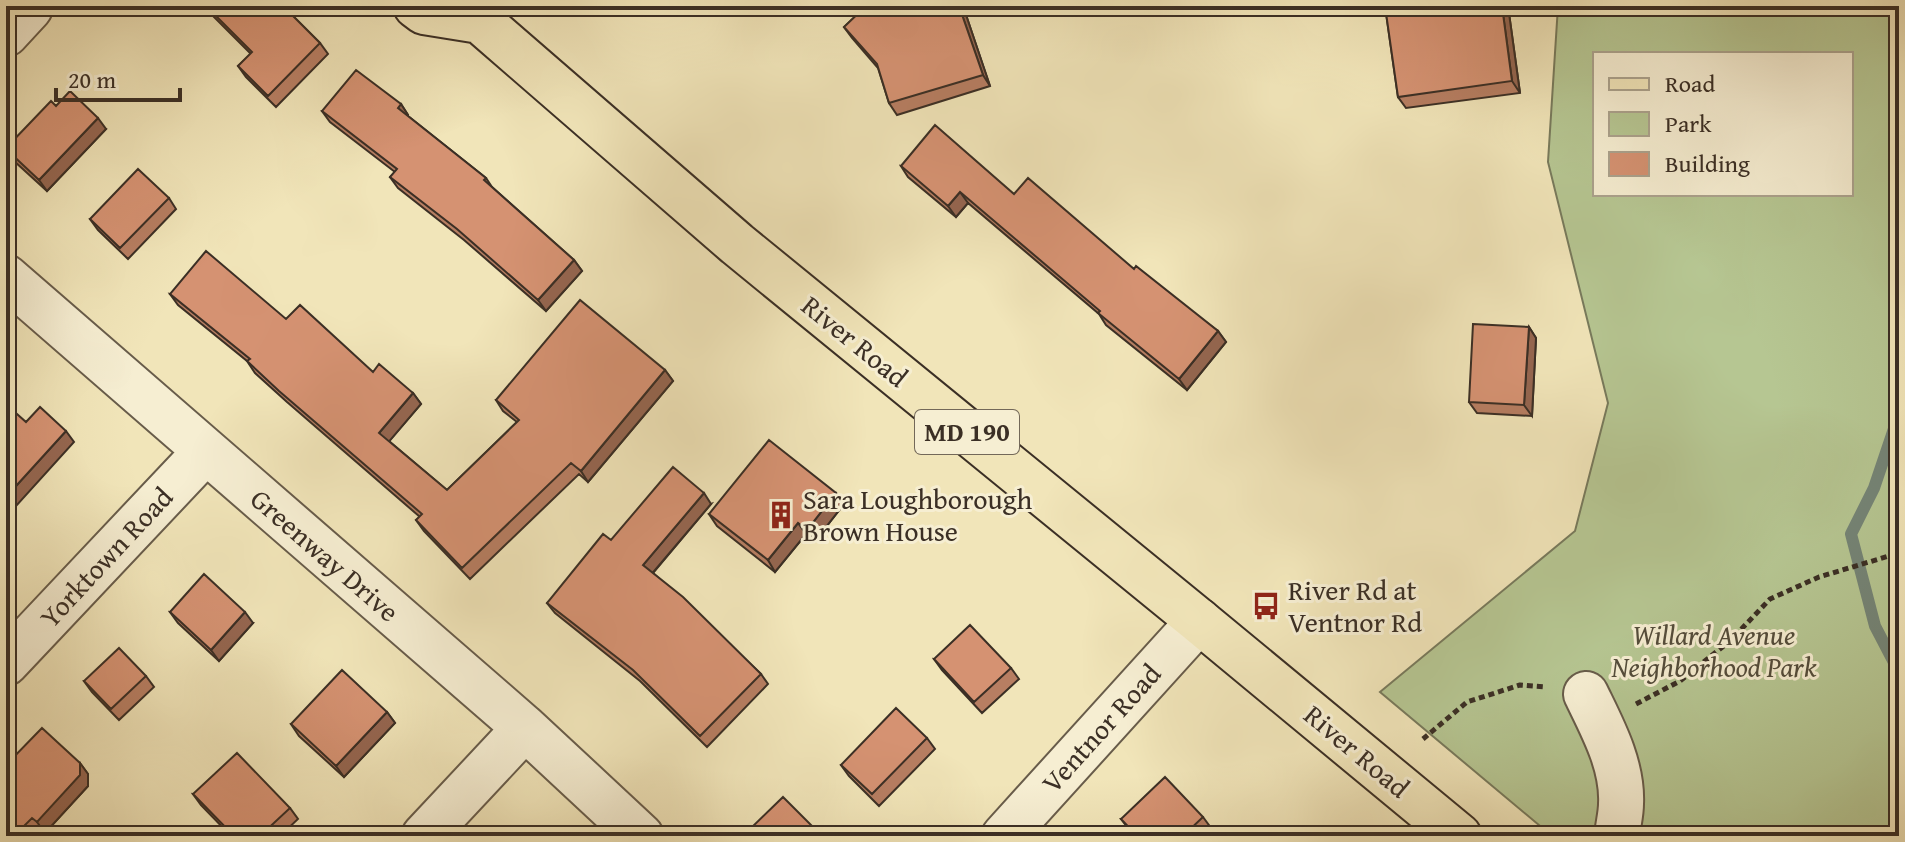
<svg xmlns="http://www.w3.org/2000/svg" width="1905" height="842" font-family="'Gentium Book Plus',serif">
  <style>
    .green { fill: #b6c692; stroke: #787a5c; stroke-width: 2; fill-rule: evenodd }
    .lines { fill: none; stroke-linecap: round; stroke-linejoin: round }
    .stream { stroke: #758577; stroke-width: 12 }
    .minor-casing { stroke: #685c4a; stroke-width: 48 }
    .major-casing { stroke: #3b2f25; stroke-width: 48 }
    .path { stroke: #3b2f25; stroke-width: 5; stroke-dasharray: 6 4; stroke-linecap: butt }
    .minor { stroke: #f6eed2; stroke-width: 44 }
    .major { stroke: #f1e5b9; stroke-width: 44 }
    .wall { fill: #b77e62; stroke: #3b2f25; stroke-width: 2 }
    .shaded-wall { fill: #956650; stroke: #3b2f25; stroke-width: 2 }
    .building { fill: #d59272; stroke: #3b2f25; stroke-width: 2 }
    .labels { text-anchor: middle; stroke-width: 6; stroke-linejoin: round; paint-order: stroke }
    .shield { fill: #f6eed2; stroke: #736859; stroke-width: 2 }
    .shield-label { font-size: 26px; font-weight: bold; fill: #3b2f25 }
    .street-label { font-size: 28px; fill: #3b2f25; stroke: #f6eed2 }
    .poi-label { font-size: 28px; fill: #3b2f25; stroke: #f6eed2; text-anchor: start }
    .park-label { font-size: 28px; font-style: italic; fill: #544d3b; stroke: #f6eed2 }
  </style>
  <rect width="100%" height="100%" fill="#f1e5b9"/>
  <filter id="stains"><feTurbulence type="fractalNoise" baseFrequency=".0025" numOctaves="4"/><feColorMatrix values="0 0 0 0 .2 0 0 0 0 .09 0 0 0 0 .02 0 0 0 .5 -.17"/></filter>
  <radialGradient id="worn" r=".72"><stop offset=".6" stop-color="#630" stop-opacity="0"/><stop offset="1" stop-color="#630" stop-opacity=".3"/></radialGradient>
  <!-- green -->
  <path class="green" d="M1558 6H1899V836H1552L1380 692 1575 531 1608 403 1548 162ZM1595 54H1851V194H1595Z"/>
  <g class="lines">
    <!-- stream -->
    <path class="stream" d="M1899 414 1874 488 1851 534 1875 626 1899 672
      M1890 836 1899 833"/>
    <defs>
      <path id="minor" d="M6 34 30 8
        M6 277 525 728 641 836
        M6 663 206 451
        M1586 694C1602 727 1623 765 1621 804 1621 814 1618 825 1617 836
        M424 836 525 728
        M1004 836 1199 621"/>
      <path id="major" d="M416 6 424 12 480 21
        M471 6 480 21 737 244 1199 621 1459 836"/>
    </defs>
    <!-- minor casing -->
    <use href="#minor" class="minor-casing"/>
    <!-- major casing -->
    <use href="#major" class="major-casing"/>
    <!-- path -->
    <path class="path" d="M1636 704 1680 681 1731 640 1770 599 1819 577 1899 553
      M1423 739 1467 702 1520 685 1546 687"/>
    <!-- minor -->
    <use href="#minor" class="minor"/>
    <!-- major -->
    <use href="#major" class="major"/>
  </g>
  <!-- wall -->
  <path class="wall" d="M203 6H283L320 43 328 54 276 107 246 77 238 66 251 54Z
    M866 6H963L990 86 897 115 889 103 878 68 852 38 844 27Z
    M1385 6H1508L1520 93 1406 108 1398 97Z
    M401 104 408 115V116L486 178 492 187 574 260 582 271 546 311 464 240 398 188 390 177 395 172 330 122 322 111Z
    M56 106 106 129 47 191 13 160 6 150Z
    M901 166 1014 194 1134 269 1218 331 1226 342 1187 390 1106 325 1099 314 968 203 956 217 908 177Z
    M169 198 176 209 128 259 98 230 90 219Z
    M170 294 286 319 373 372 413 393 421 404 389 441 447 490 517 422 503 411 496 400 665 370 673 381 588 482 579 474 470 579 424 531 416 520 420 517 287 402 255 373 247 361 178 305Z
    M1529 327 1536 338 1532 416 1477 413 1469 402Z
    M711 504 653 573 761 674 768 684 707 747 640 681 555 613 547 603 611 540Z
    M844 504 815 541 806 534 775 572 717 526 709 514Z
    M170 612 253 623 219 661 178 623Z
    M934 659 1011 668 1019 679 982 713 942 670Z
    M146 676 154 687 119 720 92 692 84 681Z
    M387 712 395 723 344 777 299 736 291 724Z
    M927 738 935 749 879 806 849 776 841 765Z
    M80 763 88 774V786L45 833 40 829 33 836H6Z
    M193 794 290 808 298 819 280 836H231L201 805Z
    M1203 817 1211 828 1203 836H1134L1121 819Z"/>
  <!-- shaded-wall -->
  <path class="shaded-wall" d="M959 6H963L990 86 983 75Z
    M1502 6H1508L1520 93 1512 81Z
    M401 104 408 115 405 119 398 108Z
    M98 118 106 129 47 191 39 180Z
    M960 192 968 203 956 217 948 206Z
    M574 260 582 271 546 311 538 300Z
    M1529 327 1536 338 1532 416 1524 405Z
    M1218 331 1226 342 1187 390 1179 379Z
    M665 370 673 381 588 482 581 471Z
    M413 393 421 404 387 444 379 433Z
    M66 431 74 442 6 517V497Z
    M704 493 711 504 650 576 643 565Z
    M836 493 844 504 815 541 807 530Z
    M798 523 806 534 775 572 768 560Z
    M245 612 253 623 219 661 211 650Z
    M387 712 395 723 344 777 336 766Z
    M80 763 88 774V786L45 833 37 822Z"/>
  <!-- building -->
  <path class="building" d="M206 6H283L320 43 268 96 238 66 252 52Z
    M866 6H959L983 75 889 103 877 64 844 27Z
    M1385 6H1502L1512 81 1398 97Z
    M356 70 401 104 398 108 486 178 484 180 574 260 538 300 457 229 390 177 397 169 322 111Z
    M70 91 98 118 39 180 6 149V148L51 101 56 106Z
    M935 125 1014 194 1028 178 1134 269 1136 266 1218 331 1179 379 1098 313 1100 311 960 192 948 206 901 166Z
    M138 169 169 198 120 248 90 219Z
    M206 251 286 319 300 305 373 372 379 364 413 393 379 433 447 490 519 420 496 400 580 300 665 370 581 471 571 463 462 568 416 520 422 514 279 391 247 361 250 359 170 294Z
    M1473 324 1529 327 1524 405 1469 402Z
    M8 406 26 422 40 407 66 431 6 497V409Z
    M769 440 836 493 807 530 798 523 768 560 709 514Z
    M673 467 704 493 643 565 683 597 761 674 700 736 633 670 547 603 603 534 611 540Z
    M204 574 245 612 211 650 170 612Z
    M970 625 1011 668 974 702 934 659Z
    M119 648 146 676 111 709 84 681Z
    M342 670 387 712 336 766 291 724Z
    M896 708 927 738 872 794 841 765Z
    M42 728 80 763V775L37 822 32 818 14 836H6V765Z
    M237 753 290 808 260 836H234L193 794Z
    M1165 777 1203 817 1183 836H1137L1121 819Z
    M783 797 822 836H753L748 831Z"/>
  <!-- icons -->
  <defs>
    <symbol id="building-bare" viewBox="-9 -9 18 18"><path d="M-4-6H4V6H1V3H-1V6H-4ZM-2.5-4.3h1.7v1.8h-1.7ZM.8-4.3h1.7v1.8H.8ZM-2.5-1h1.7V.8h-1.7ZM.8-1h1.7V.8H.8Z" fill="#8f2418" stroke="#f6eed2" stroke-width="2.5" paint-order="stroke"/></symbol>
    <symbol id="bus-bare" viewBox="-9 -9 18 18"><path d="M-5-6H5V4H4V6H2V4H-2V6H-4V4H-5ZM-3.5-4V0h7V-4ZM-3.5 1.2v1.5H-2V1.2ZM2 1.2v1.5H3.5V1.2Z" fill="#8f2418" stroke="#f6eed2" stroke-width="2.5" paint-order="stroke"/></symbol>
  </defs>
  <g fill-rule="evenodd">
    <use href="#building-bare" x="761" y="495" width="40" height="40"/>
    <use href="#bus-bare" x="1246" y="586" width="40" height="40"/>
  </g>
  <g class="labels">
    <!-- shield labels -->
    <rect class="shield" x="915" y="410" width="104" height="44" rx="6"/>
    <g class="shield-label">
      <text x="967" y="441">MD 190</text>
    </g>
    <!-- street labels -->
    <g class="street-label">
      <text transform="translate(855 341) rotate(39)" y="10">River Road</text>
      <text transform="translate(325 555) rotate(41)" y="10">Greenway Drive</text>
      <text transform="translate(106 557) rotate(-47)" y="10">Yorktown Road</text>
      <text transform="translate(1101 728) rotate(-48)" y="10">Ventnor Road</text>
      <text transform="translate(1357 751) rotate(40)" y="10">River Road</text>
    </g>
    <!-- poi labels -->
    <g class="poi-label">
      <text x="803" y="509">Sara Loughborough<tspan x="803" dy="32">Brown House</tspan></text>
      <text x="1288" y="600">River Rd at<tspan x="1288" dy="32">Ventnor Rd</tspan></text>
    </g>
    <!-- park labels -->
    <g class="park-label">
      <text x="1714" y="645">Willard Avenue<tspan x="1714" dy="32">Neighborhood Park</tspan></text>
    </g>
  </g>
  <!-- margin -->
  <rect width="1905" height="842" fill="none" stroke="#f1e5b9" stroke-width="32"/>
  <rect x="8" y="8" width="1889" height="826" fill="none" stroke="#3b2f25" stroke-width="4"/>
  <rect x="16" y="16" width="1873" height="810" fill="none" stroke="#3b2f25" stroke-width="2"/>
  <!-- legend -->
  <rect x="1593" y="52" width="260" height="144" fill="#f6eed2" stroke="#aba28d" stroke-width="2"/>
  <rect x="1609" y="78" width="40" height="12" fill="#f1e5b9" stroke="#aba28d" stroke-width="2"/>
  <text x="1665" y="92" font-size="24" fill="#3b2f25">Road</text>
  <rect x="1609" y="112" width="40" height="24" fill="#b6c692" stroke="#aba28d" stroke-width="2"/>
  <text x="1665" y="132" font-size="24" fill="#3b2f25">Park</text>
  <rect x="1609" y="152" width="40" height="24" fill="#d59272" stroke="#aba28d" stroke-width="2"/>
  <text x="1665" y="172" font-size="24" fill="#3b2f25">Building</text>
  <!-- scale -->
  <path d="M56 88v12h124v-12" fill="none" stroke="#3b2f25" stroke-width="4"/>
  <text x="68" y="88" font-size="24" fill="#3b2f25" stroke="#f6eed2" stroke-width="6" paint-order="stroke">20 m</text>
  <rect width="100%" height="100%" filter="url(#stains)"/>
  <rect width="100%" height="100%" fill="url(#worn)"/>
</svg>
